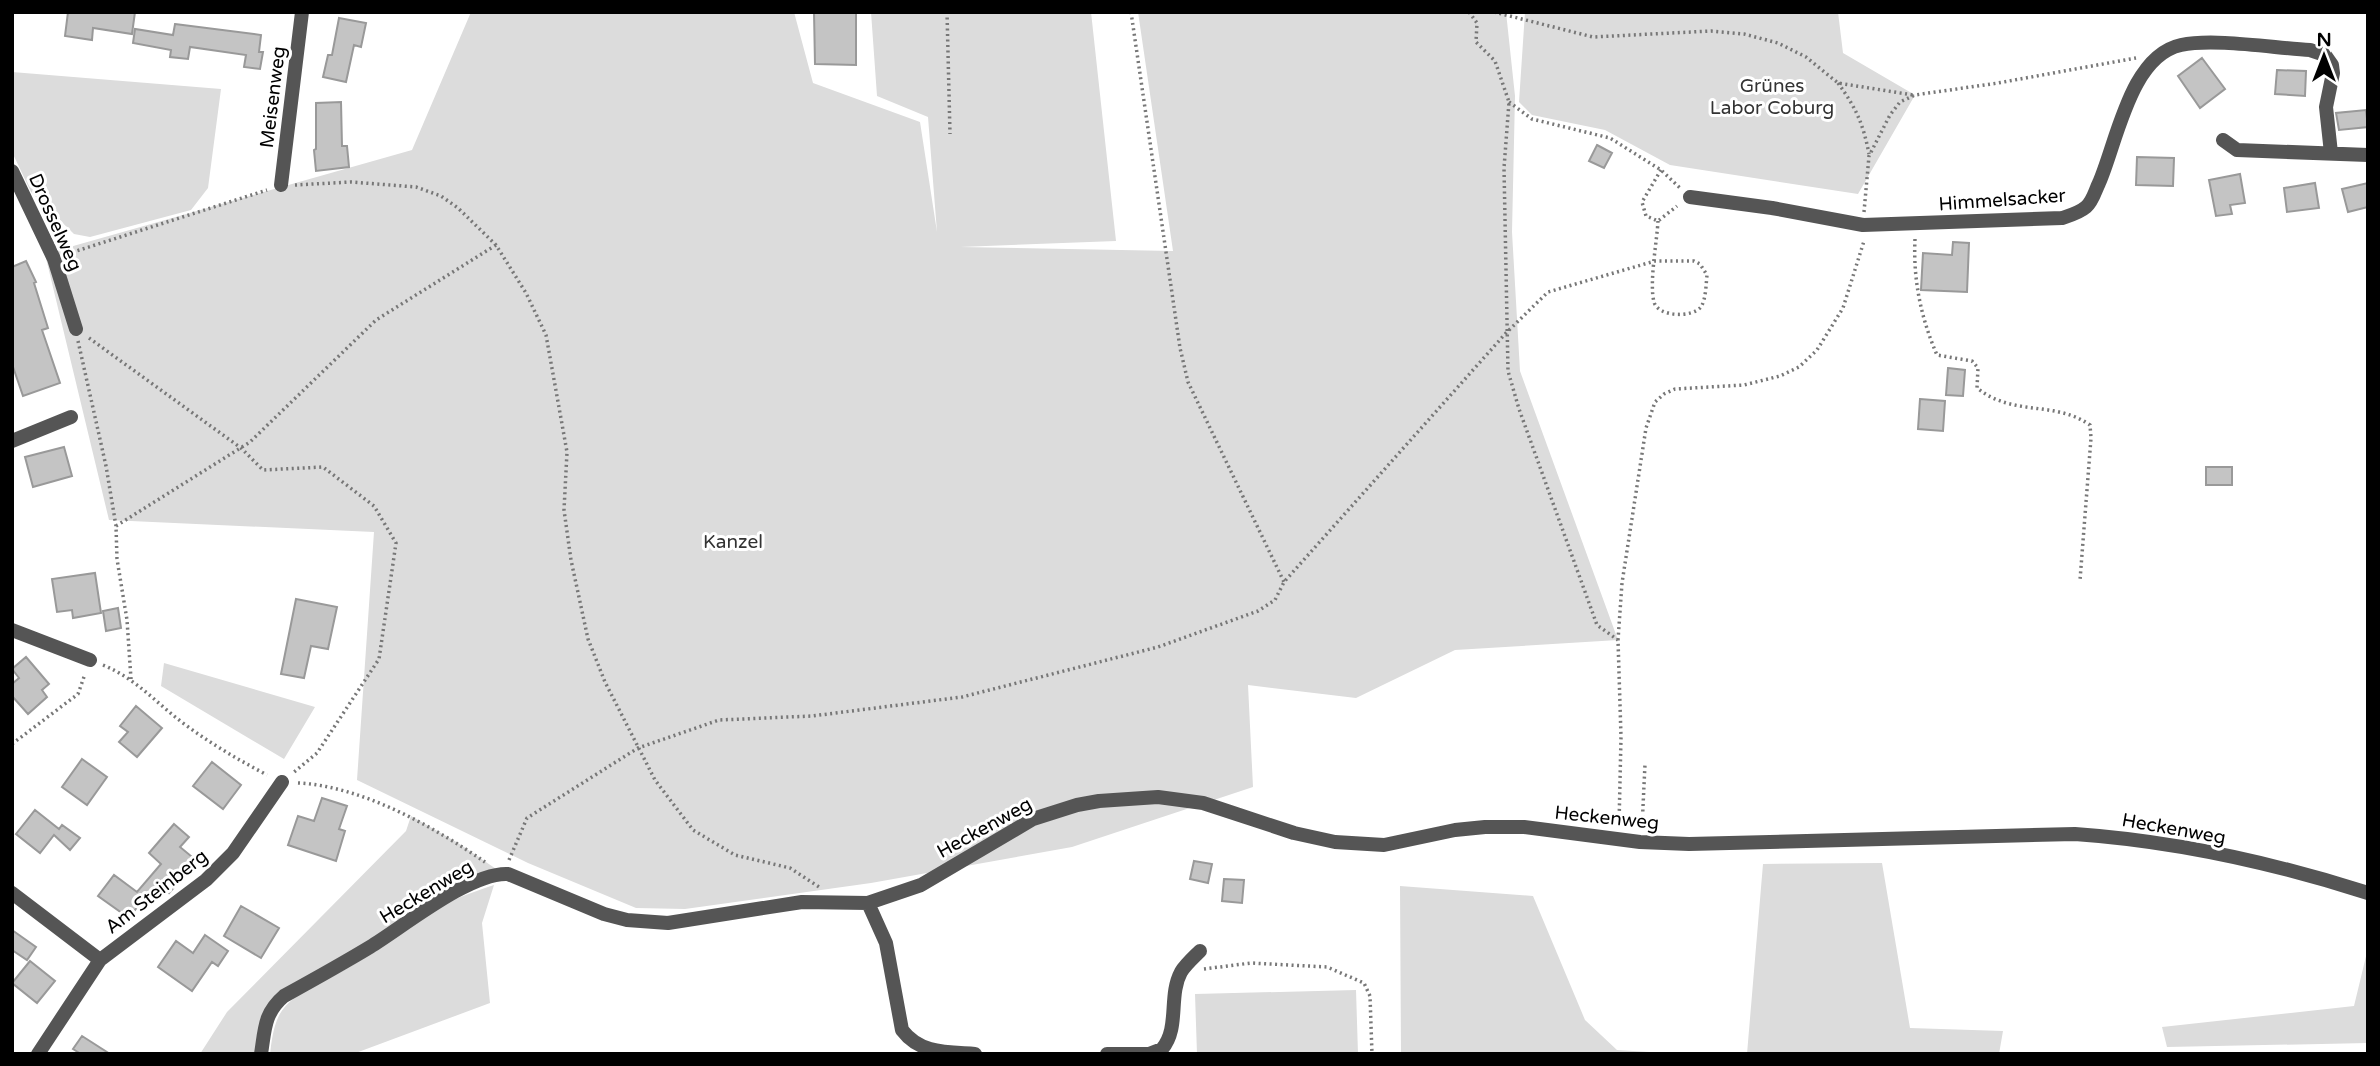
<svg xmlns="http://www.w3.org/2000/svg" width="2380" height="1066" font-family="'Varela Round',sans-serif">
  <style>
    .green { fill: #dcdcdc }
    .building { fill: #c4c4c4; stroke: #999; stroke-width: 2 }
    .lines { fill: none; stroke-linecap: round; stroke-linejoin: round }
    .path { stroke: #777; stroke-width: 3.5; stroke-dasharray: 2 3.5; stroke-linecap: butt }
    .street { stroke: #555; stroke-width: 14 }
    .labels { text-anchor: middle; stroke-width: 6; stroke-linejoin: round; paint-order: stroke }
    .park-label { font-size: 19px; fill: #333; stroke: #fff }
    .street-label { font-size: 19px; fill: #000; stroke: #fff }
  </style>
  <rect width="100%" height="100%" fill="#fff"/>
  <!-- green -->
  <path class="green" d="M471 12H794L813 83 920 122 937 232 928 117 877 96 871 12H1091L1116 241 960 247 1173 251 1138 12H1506L1515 96 1512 232 1520 371 1618 640 1455 650 1356 698 1248 685 1253 787 1072 847 871 883 685 909 636 908 528 863 357 780 374 532 109 520 45 254 412 150Z
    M1525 12H1838L1843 53 1915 95 1858 194 1670 165 1605 130 1532 115 1519 102Z
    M12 72 221 89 208 188 191 210 90 237 74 234 31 192 12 152Z
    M164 663 315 707 284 759 161 686Z
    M411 816 458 843 502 873 491 875 284 996 261 1054H200L227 1012 406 831Z
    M1882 863 1910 1028 2003 1031 1999 1054H1747L1763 864Z
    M494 885 482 923 490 1003 353 1054H270C272 1038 274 1020 284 1008 298 990 334 977 353 965 389 944 421 916 458 898 470 893 482 889 494 885Z
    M1400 886 1533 896 1585 1020 1617 1050 1682 1054H1401Z
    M2368 948V1043L2167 1047 2162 1027 2354 1006Z
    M1356 990 1358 1054H1197L1195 994Z"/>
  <!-- building -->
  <path class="building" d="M68 12H135L132 34 93 28 92 40 65 36Z
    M814 12H856V65L815 64Z
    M339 18 366 23 361 47 354 45 346 82 323 77 328 55H332Z
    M175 24 261 35 259 52H263L260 69 244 67 246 55 190 47 188 59 170 57 171 50 133 43 135 29 173 35Z
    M2202 58 2225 89 2200 108 2178 76Z
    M2277 70 2306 71 2305 96 2275 94Z
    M341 102 342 146H347L349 167 316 171 314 150 316 149V103Z
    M2366 110 2368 127 2339 130 2336 113Z
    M1597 145 1612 153 1604 168 1589 161Z
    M2137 157 2174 158 2173 186 2136 185Z
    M2240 174 2245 203 2230 205 2232 214 2216 216 2209 180Z
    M2315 183 2319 208 2287 212 2284 188Z
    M2368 183V207L2348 212 2342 189Z
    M1953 242 1969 243 1967 292 1921 290 1923 253 1952 255Z
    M26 261 36 282 34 283 48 328 42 330 60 383 23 396 12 364V267Z
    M1948 368 1965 370 1963 396 1946 395Z
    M1920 399 1945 401 1943 431 1918 429Z
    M64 447 72 476 33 487 25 457Z
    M2206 467H2232V485H2206Z
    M95 573 101 613 73 618 72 610 57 612 52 579Z
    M296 599 337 607 328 649 311 646 304 678 281 674Z
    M118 608 121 628 106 631 103 611Z
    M26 657 49 684 42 690 47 697 28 714 12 696V684L19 678 12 669Z
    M136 706 162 728 137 757 119 742 128 732 120 726Z
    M82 759 107 777 87 805 62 787Z
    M212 762 241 785 223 809 193 786Z
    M322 798 347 806 339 829 345 831 336 861 288 845 298 816 314 821Z
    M35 810 59 829 62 825 80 838 70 850 54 835 40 853 16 834Z
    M174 824 189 837 180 847 197 861 169 893 161 886 150 901 144 898 129 918 98 896 114 875 137 892 161 864 149 853Z
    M1194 861 1212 864 1208 883 1190 879Z
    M1224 879 1244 880 1242 903 1222 901Z
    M241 906 279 928 261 958 224 936Z
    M12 930 36 947 27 960 12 950Z
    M205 935 228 951 218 966 212 962 192 991 158 967 176 941 193 953Z
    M30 961 55 981 37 1003 12 983Z
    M82 1036 110 1054H81L73 1049Z"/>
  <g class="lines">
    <!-- path -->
    <path class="path" d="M947 12 950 134
      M1131 12 1180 348 1188 382 1284 582
      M1469 12 1477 23 1476 42 1495 61 1509 102 1504 168 1508 371 1519 409 1597 625 1618 640 1621 737 1619 825
      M1494 12 1593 37 1711 31 1744 34 1778 43 1806 57 1838 83 1913 95
      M1838 83C1856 108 1863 123 1869 154
      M1509 102 1532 119 1610 138 1661 170 1680 188
      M1661 170 1642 202 1646 216 1658 221 1677 206
      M295 185 351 182 416 187 441 196 458 208 496 245 526 293 546 335 567 452 564 510 571 560 588 639 605 682 655 780 693 830 735 855 790 868 819 887
      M1864 212 1869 156 1890 115 1900 102 1915 95 1998 83 2136 58
      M1915 239C1913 280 1921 318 1937 355L1972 361 1978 368 1977 388C2013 417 2054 400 2090 425L2091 438 2080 580
      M67 254 267 190
      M89 338 241 448 263 470 323 467 374 506 396 543 379 659 317 753 293 773
      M78 341 106 466 116 526 117 559 127 620 131 679
      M116 526 250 442 376 320 496 245
      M1618 640 1622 583 1646 428 1655 402 1664 394 1675 389 1744 385 1780 376 1799 367 1817 350 1843 308 1864 241
      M103 665C137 679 158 705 187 726 213 745 239 760 267 775
      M12 744 78 694 85 674
      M298 783C362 786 434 827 485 862
      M1642 828 1645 764
      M509 860 527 818 638 748 719 720 812 716 962 697 1158 647 1258 611 1275 600 1284 582 1506 333 1548 292 1655 261H1694L1700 264 1707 275C1706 284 1706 299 1701 307 1692 318 1658 317 1654 302 1649 283 1657 241 1658 221
      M1204 969 1251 963 1327 967 1364 983 1370 996 1372 1054"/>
    <!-- street -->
    <path class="street" d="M2223 140 2237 150 2368 155
      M12 171 54 259 76 329
      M281 185 302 12
      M1690 197 1772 208 1863 225 2062 218C2071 215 2079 213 2086 207 2093 201 2095 191 2099 183 2117 142 2130 56 2181 45 2214 38 2274 48 2310 50L2325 55 2332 65 2333 73 2326 107 2331 153
      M12 441 71 417
      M12 630 90 660
      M12 893 100 960 206 880 233 853 282 782
      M868 903 886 943 902 1030C920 1054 947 1052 975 1054
      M38 1054 100 960
      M261 1054C265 1029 264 1013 284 996 313 980 342 964 370 947 403 927 470 872 508 874L604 914 627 920 668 923 802 902 868 903 921 885 1033 819 1077 805 1099 801 1158 797 1203 803 1294 833 1335 842 1384 845 1455 830 1485 827H1524L1640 842 1689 844 2075 834C2174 841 2274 863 2368 893
      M1107 1054H1149L1162 1049C1180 1028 1168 996 1181 972 1185 965 1194 957 1200 951"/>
  </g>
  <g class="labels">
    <!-- park labels -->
    <g class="park-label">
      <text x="1772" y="92">Grünes<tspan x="1772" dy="22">Labor Coburg</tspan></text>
      <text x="733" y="548">Kanzel</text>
    </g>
    <!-- street labels -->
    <g class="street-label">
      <text transform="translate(272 97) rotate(-83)" y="7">Meisenweg</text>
      <text transform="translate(2002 199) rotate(-4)" y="7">Himmelsacker</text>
      <text transform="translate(56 222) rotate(66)" y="7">Drosselweg</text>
      <text transform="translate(1607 817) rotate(6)" y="7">Heckenweg</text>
      <text transform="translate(984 827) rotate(-29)" y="7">Heckenweg</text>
      <text transform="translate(2174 828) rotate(10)" y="7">Heckenweg</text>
      <text transform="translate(156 891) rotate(-38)" y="7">Am Steinberg</text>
      <text transform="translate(426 891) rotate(-31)" y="7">Heckenweg</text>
    </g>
  </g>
  <!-- border -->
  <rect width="2380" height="1066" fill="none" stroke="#000000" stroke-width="28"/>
  <!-- north arrow -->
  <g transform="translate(2324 56)" stroke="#ffffff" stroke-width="5" paint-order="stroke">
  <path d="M0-5L12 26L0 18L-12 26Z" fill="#000000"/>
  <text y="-10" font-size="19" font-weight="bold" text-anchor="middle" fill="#000000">N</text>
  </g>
</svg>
